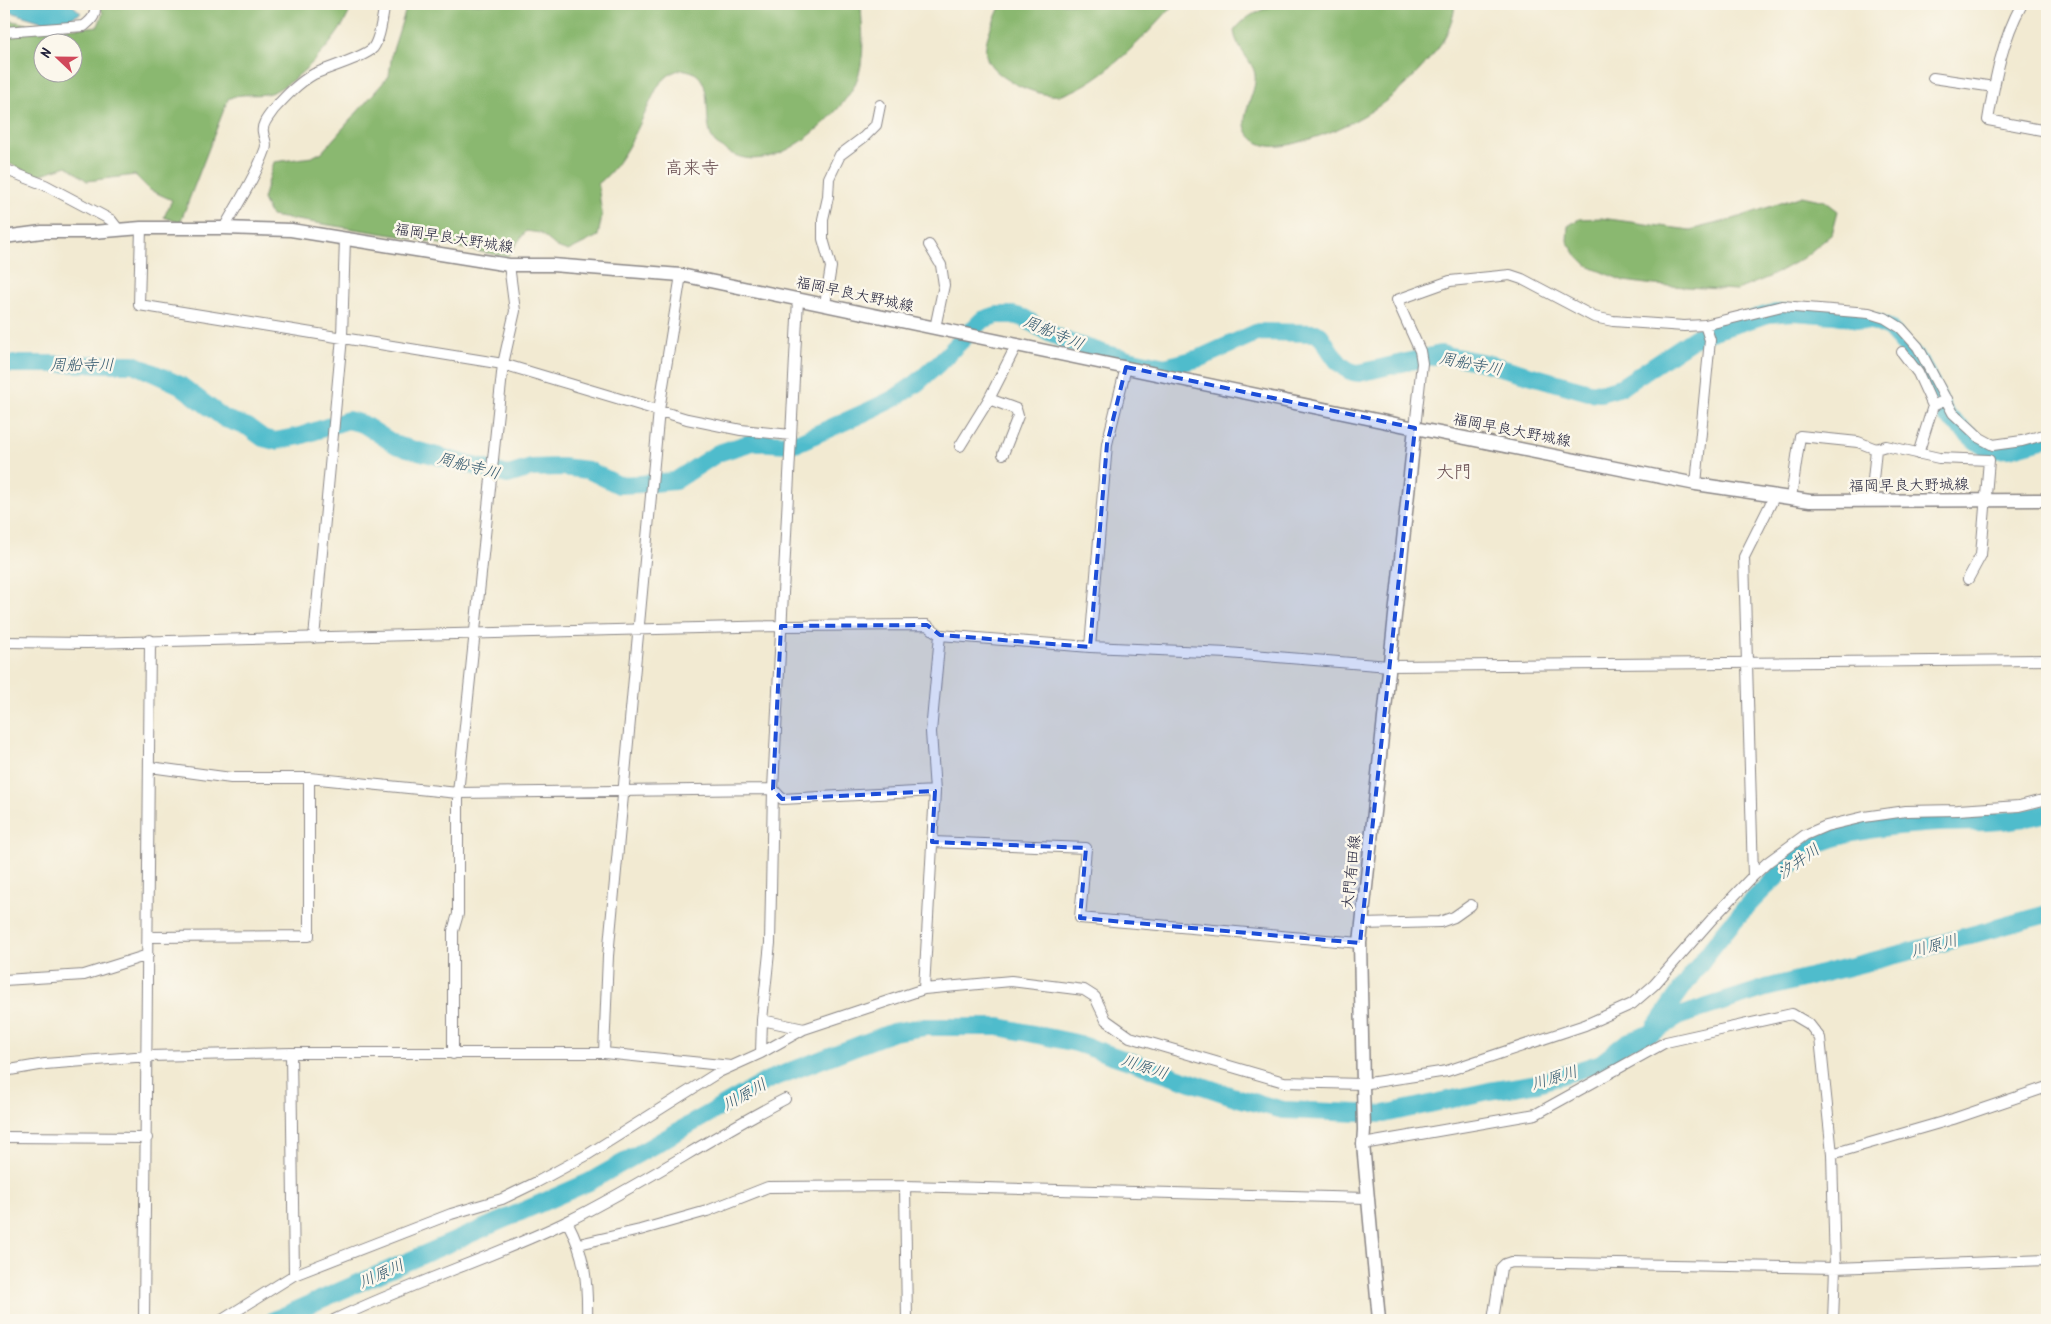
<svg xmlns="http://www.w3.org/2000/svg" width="2051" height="1324" font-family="Kalam,'Klee One',sans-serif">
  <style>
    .forest { fill: #8ab870; stroke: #566d56; fill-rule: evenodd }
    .water { fill: #50bccc; stroke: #396f84 }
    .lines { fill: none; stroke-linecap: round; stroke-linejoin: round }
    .river { stroke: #50bccc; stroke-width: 18 }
    .minor-casing { stroke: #8a8686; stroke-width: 12 }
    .major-casing { stroke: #8a8686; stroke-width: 15 }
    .minor { stroke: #fff; stroke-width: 10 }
    .major { stroke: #fff; stroke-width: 12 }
    .marked { fill: #1d4ed8; fill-opacity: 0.2; stroke: #1d4ed8; stroke-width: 4; stroke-dasharray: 10 6; stroke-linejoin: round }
    .labels { text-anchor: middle; stroke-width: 5; stroke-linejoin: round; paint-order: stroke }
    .street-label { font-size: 15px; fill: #22223b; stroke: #fbf7ec }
    .water-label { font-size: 16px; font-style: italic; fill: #32586e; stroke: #fbf7ec }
    .quarter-label { font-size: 18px; fill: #654a4e; stroke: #fbf7ec }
  </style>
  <rect width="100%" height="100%" fill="#fbf7ec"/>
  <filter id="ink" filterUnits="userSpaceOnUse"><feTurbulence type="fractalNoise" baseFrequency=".02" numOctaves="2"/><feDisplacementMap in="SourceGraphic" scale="10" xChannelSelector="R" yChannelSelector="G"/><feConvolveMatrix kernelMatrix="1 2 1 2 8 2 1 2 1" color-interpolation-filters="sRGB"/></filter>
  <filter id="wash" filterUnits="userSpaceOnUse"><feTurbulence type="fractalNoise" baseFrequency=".0096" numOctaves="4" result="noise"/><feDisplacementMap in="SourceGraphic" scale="20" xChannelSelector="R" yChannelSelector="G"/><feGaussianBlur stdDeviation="1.12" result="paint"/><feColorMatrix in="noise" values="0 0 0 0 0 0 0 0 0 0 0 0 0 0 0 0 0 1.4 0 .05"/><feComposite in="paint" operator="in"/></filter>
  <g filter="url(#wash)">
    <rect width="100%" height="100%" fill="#f2ead2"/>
    <!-- forest -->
    <path class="forest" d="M98 4H352C345 33 301 80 273 92 258 98 242 91 228 99L180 223 164 217 172 200 150 190 135 175 87 181 67 166 36 176 4 161V19C37 27 63 31 98 26L103 13ZM42 42H72V72H42Z
      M406 4H861C862 34 868 66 850 93 827 127 767 181 724 149 721 147 717 145 715 143 699 123 719 76 686 70 674 68 665 78 658 86 641 119 627 161 598 184L602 216 598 236 568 251 557 247 540 233 526 231 507 257 399 236 271 216 263 199 274 162 312 157 322 152 389 76 392 53 406 9Z
      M1001 4H1174C1148 34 1103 81 1065 94 1044 101 990 78 986 55 983 39 996 18 1001 4Z
      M1279 4H1455C1453 28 1441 46 1425 64 1393 102 1351 128 1303 141 1286 146 1264 152 1250 136 1235 119 1258 94 1255 74 1253 61 1236 49 1234 31 1246 15 1260 10 1279 4Z
      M1802 196 1825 201 1838 211 1832 234 1803 258 1769 277 1737 290 1654 285 1624 281 1592 268 1578 258 1567 241 1568 226 1579 219 1601 218 1690 230 1730 220Z"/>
    <!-- water -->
    <path class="water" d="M4 4H71L81 13 61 23 50 24 4 10Z"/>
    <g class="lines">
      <!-- river -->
      <path class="river" d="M4 364H133L180 385 225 419 248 427 263 438 275 441 300 436 348 420 363 424 396 445 508 475 531 468 562 467 588 470 619 485 640 484 675 481 718 453 753 442 787 444 799 442 866 412 895 398 917 383 939 363 982 320 997 315H1013L1024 318 1047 332 1069 342 1110 355 1165 367 1200 358 1258 332 1316 333 1320 335C1330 349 1339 372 1359 373L1441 354 1486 363 1589 392 1600 393 1621 387 1698 336 1769 314 1793 312 1834 315 1875 322 1889 328 1922 365 1946 415 1977 442 1989 450 2009 449 2042 440
        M1655 1028C1693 971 1738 907 1792 864 1801 856 1812 847 1823 842 1853 830 1891 826 1923 824 1965 821 2007 825 2047 813
        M274 1320 589 1182 768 1080 893 1032 924 1027H1000L1076 1043 1238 1098 1283 1110 1384 1114 1489 1091 1538 1083 1601 1063 1627 1042 1652 1033 1680 1016 1713 1005 1766 988 1935 945 2047 914"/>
    </g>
  </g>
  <g filter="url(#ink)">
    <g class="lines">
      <defs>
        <path id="minor" d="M2022 4C2002 40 1995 79 1988 120L2047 131
          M4 32 84 26C93 19 96 15 95 4
          M1933 78 1994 87
          M4 169 45 185 111 220 118 229
          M141 228 139 305 503 364 687 419 741 430 791 435
          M224 228C238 203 255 178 265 150 268 143 264 140 263 132 261 124 270 115 274 109 286 96 298 83 314 74 327 68 365 57 373 48 381 37 382 17 385 4
          M929 245 941 265 944 285 935 328
          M825 304 831 267 823 239V219L828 197 829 178 840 155 864 137 876 125 880 105
          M1902 352 1918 373 1933 406
          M989 399 1016 409 1018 416 1003 454
          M1415 428 1422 363 1420 351 1397 300 1450 281 1510 275 1522 279 1594 317 1613 321 1684 326 1705 325 1782 306 1869 313 1885 318 1901 328 1918 347 1953 413 1980 438 1993 445 2022 441 2047 434
          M960 446 989 399 1017 344
          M1876 449 1886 446 1939 458 1989 460 1981 555 1968 579
          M1918 454 1933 406 1947 399
          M1696 484 1710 340 1705 325
          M1791 498 1800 436 1858 442 1876 449 1871 501
          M314 638 342 337 345 238
          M4 642 87 643 781 626 927 625 940 635 1090 647 1228 653 1389 666 2047 660
          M1090 647 1107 444 1126 367
          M150 767 231 778H309L458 793 773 789 782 799 935 791 924 989
          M935 791 931 732 940 635
          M932 842 1086 848 1080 918 1360 943
          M1753 876 1744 557 1775 495
          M1362 924 1440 922 1454 917 1471 905
          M149 937 309 936V778
          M4 980 84 975 148 955
          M762 1020 804 1029 924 989 1011 981 1084 990 1095 997 1106 1020 1130 1037 1284 1082 1362 1084 1447 1071 1585 1025 1632 1004 1654 985 1712 919 1753 876 1768 862 1805 835 1826 826 1864 817 1906 811 1958 810 2019 806 2047 799
          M291 1053 294 1275
          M604 1053 608 956 659 410 681 275
          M761 1053 804 1029
          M453 1054V931L458 914V793L503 364 515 311 509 265
          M4 1071 45 1064 148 1056 291 1053H604L731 1066
          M4 1137 147 1138
          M1363 1144 1536 1114 1666 1042 1792 1014 1809 1024 1820 1038 1832 1154 1835 1268 1833 1320
          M1832 1154 1953 1119 2047 1087
          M905 1186 907 1320
          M567 1221C585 1255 588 1282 587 1320
          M579 1244 640 1230 707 1211 768 1187 905 1186 1367 1198
          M144 1320 150 640
          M222 1320 294 1275 451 1214 502 1199 537 1182 587 1155 719 1072 761 1053 762 1020 770 943 773 789 798 299
          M334 1320C410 1283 492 1258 568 1221 643 1184 711 1137 785 1099
          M1493 1320 1501 1268 1505 1264 1511 1262 1835 1268 2047 1260"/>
        <path id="major" d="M4 237 42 232H93L141 228H224L291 230 509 265H552L681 275 1415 428 1696 484 1810 501 2047 500
          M1379 1320 1363 1144 1364 1130 1360 943 1415 428"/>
      </defs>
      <!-- minor casing -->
      <use href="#minor" class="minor-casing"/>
      <!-- major casing -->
      <use href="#major" class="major-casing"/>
      <!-- minor -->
      <use href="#minor" class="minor"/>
      <!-- major -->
      <use href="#major" class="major"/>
    </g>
  </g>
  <!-- marked area -->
  <path class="marked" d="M1126 367 1415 428 1360 943 1080 918 1086 848 932 842 935 791 782 799 773 789 781 626 927 625 940 635 1090 647 1107 444Z"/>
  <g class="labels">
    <!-- street labels -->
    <g class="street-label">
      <text transform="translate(454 238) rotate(9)" y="5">福岡早良大野城線</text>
      <text transform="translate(855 294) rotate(12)" y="5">福岡早良大野城線</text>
      <text transform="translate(1512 430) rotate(11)" y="5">福岡早良大野城線</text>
      <text transform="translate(1909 485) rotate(-1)" y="5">福岡早良大野城線</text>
      <text transform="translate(1351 872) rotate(-84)" y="5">大門有田線</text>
    </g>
    <!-- water labels -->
    <g class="water-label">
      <text transform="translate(1054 332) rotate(23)" y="6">周船寺川</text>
      <text transform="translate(1471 363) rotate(11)" y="6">周船寺川</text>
      <text x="82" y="370">周船寺川</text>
      <text transform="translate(469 465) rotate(15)" y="6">周船寺川</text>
      <text transform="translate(1798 861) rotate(-36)" y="6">汐井川</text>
      <text transform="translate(1934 945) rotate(-15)" y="6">川原川</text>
      <text transform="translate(1145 1066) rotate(18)" y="6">川原川</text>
      <text transform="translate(1554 1077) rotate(-17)" y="6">川原川</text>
      <text transform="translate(744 1094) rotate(-29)" y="6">川原川</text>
      <text transform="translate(381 1273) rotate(-24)" y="6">川原川</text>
    </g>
    <!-- quarter labels -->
    <g class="quarter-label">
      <text x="692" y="174">高来寺</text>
      <text x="1454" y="478">大門</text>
    </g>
  </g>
  <!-- margin -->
  <rect width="2051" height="1324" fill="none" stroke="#fbf7ec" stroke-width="20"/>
  <!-- north arrow -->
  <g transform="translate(58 58) rotate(292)"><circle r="24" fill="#fbf7ec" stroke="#a4a2a5"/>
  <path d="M0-4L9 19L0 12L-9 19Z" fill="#d1495b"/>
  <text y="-8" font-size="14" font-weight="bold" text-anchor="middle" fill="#22223b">N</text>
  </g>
</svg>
